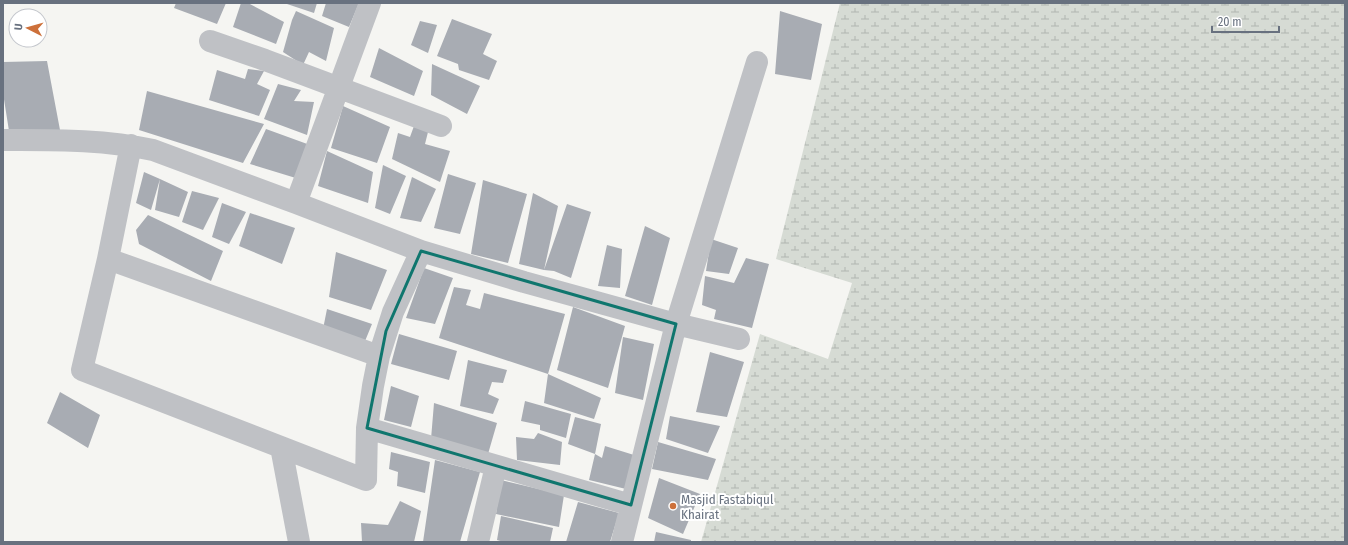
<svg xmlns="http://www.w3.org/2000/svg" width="1348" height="545" font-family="'Fira Sans Condensed',sans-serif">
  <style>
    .wetland { fill: url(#wetland-marsh) }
    .building { fill: #a8acb3 }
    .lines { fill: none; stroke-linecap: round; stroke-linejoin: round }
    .minor { stroke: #bfc1c5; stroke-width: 22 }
    .marked { fill: none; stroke: #0f766e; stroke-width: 3; stroke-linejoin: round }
    .poi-dot { fill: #cd703a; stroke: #fff; stroke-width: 1.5 }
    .labels { text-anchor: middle; stroke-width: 4; stroke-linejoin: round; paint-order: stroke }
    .poi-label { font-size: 13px; fill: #68717f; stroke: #fff; text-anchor: start }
  </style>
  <defs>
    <pattern id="wetland-marsh" width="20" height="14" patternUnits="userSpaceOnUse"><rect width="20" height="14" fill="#d6dbd4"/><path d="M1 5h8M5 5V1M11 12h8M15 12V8" fill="none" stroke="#b1b6b1"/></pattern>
  </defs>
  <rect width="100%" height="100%" fill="#f5f5f2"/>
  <!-- wetland -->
  <path class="wetland" d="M840 3H1345V542H701L760 334 828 359 852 283 776 259Z"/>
  <!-- building -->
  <path class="building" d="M176 3H226L217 24 174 8Z
    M241 3H248L284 22 276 44 233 27Z
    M284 3H317L314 13Z
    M326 3H359L349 27 322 16Z
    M296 11 334 28 326 61 309 52 303 65 283 52 292 20Z
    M780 11 822 24 811 80 775 74Z
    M452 19 492 34 483 54 497 61 489 80 459 70 458 64 437 56Z
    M420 21 437 25 428 53 411 45Z
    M379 48 423 71 414 96 370 77Z
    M47 61 60 130 9 131 3 93V62Z
    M432 64 480 86 467 114 431 95Z
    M248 69 264 71 257 84 270 90 259 116 209 100 217 70 245 79Z
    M278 84 301 90 294 101 314 102 307 135 264 119Z
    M147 91 264 124 243 163 139 130Z
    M343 106 390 127 377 163 331 148Z
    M414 126 429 128 425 144 450 151 440 182 392 159 398 133 410 137Z
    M266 129 310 145 299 179 250 164Z
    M327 151 373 172 368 203 318 186Z
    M383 165 406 176 390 214 375 208Z
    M144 172 160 179 151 210 136 203Z
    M448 174 476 183 460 234 434 228Z
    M412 177 436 189 421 222 400 218Z
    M160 179 188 192 179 217 155 210Z
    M483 180 527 194 508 263 471 254Z
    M192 191 219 198 203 230 182 222Z
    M533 193 558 206 544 270 519 264Z
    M222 203 246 212 229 244 212 237Z
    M567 204 591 212 571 278 554 271 544 270Z
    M250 213 295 228 282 264 239 246Z
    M148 215 223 251 211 281 139 244 136 230Z
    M645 226 670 238 652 305 625 296Z
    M711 239 738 248 729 274 706 271Z
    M607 245 622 249 620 288 598 286Z
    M336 252 387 270 371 310 329 297Z
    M746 258 769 264 752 328 714 319 716 310 702 305 705 276 734 283Z
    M424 268 453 278 435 324 406 318Z
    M454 287 471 290 466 305 480 309 484 293 565 314 548 374 601 398 594 419 544 403 548 374 439 338Z
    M573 307 625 326 608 388 557 370Z
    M327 309 372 324 363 346 321 339Z
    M399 334 457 351 449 380 391 364Z
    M623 337 654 344 643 400 615 393Z
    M710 352 744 362 727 417 696 412Z
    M468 360 507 370 503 383 492 382 488 394 499 399 493 414 460 406Z
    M391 386 419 396 411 427 384 420Z
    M60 392 100 415 88 448 47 423Z
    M525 401 571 414 566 438 540 430V425L521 421Z
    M434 403 497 423 488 454 431 439Z
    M670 416 720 426 708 453 666 439Z
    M575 417 601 424 595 454 568 444Z
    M538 433 562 442 560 465 517 460 516 437 534 439Z
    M658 442 716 459 708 480 652 469Z
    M605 446 634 455 626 489 589 480 595 454 602 458Z
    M391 452 430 462 425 493 397 486 398 472 389 469Z
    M435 460 480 472 460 542H423Z
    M659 478 700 494 683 534 648 518Z
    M501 480 564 495 559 527 496 514Z
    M400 501 421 511 414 542H362L361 523 388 525Z
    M578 502 619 513 610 542H566Z
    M501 516 553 528 550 542H504L497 540Z
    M656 532 691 540V542H654Z"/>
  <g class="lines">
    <!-- minor -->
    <path class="minor" d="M210 41 265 60 441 126
      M3 140C53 140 103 139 153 150L296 203 421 251 524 282 676 324 739 339
      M131 145 108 259 379 356
      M296 203 370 3
      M108 259 82 370 366 480 367 428 373 386 379 356 393 312 421 251
      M367 428 631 505
      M281 447 299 542
      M478 542 496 466
      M622 542 676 324 757 62"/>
  </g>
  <!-- marked area -->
  <path class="marked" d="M421 251 676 324 631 505 367 428 386 331Z"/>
  <!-- markers -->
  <circle class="poi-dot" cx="673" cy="506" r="4"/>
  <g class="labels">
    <!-- poi labels -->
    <g class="poi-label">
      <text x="681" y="504">Masjid Fastabiqul<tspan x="681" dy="15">Khairat</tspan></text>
    </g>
  </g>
  <!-- border -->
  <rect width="1348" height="545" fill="none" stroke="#68717f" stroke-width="8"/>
  <!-- north arrow -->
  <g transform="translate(28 28) rotate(276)"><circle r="19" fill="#ffffff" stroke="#c3c6cc"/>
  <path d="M0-3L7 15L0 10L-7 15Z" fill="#cd703a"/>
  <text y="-6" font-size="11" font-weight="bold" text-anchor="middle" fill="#68717f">U</text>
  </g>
  <!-- scale -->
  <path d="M1212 26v6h67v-6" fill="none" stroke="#68717f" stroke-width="2"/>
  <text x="1218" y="26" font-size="12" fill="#68717f" stroke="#ffffff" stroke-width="3" paint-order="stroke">20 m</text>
</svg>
